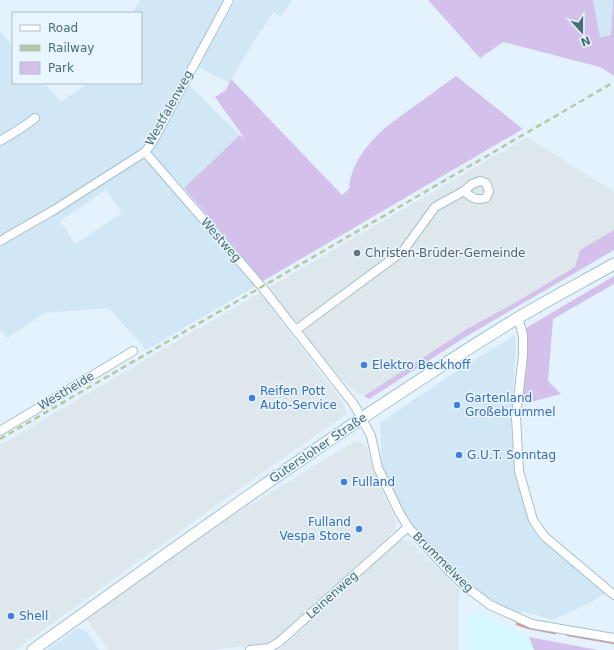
<svg xmlns="http://www.w3.org/2000/svg" width="614" height="650" font-family="'DejaVu Sans',sans-serif">
  <style>
    .residential { fill: #d1e7f5; fill-rule: evenodd }
    .commercial { fill: #d6f9fe }
    .industrial { fill: #dee8ec }
    .green { fill: #d3c1ec }
    .lines { fill: none; stroke-linecap: round; stroke-linejoin: round }
    .stream { stroke: #da9c9d; stroke-width: 2.5 }
    .minor-casing { stroke: #a4c0ca; stroke-width: 10 }
    .secondary-casing { stroke: #a2c2ce; stroke-width: 13 }
    .minor { stroke: #fff; stroke-width: 8 }
    .secondary { stroke: #fff; stroke-width: 11 }
    .rail { stroke: #b9c7a1; stroke-width: 2.5; stroke-dasharray: 6 4; stroke-linecap: butt }
    .worship-dot { fill: #6b7280; stroke: #eaf6ff; stroke-width: 1.5 }
    .shop-dot { fill: #3f7fe0; stroke: #eaf6ff; stroke-width: 1.5 }
    .labels { text-anchor: middle; stroke-width: 3; stroke-linejoin: round; paint-order: stroke }
    .street-label { font-size: 12px; fill: #486e77; stroke: #eaf6ff }
    .worship-label { font-size: 12px; fill: #5b616d; stroke: #eaf6ff; text-anchor: start }
    .shop-label { font-size: 12px; fill: #366cbe; stroke: #eaf6ff; text-anchor: start }
  </style>
  <rect width="100%" height="100%" fill="#e3f2fd"/>
  <!-- residential -->
  <path class="residential" d="M140 0H226L150 141 143 149 62 200 0 237V31L13 46V83H44L61 102 88 83H141V13H133Z
    M236 0H293L280 17 274 12 256 38 229 83 198 67 229 11Z
    M593 0H613L611 35 600 37Z
    M189 85 240 135 184 188 150 152Z
    M145 156 256 286 146 350 109 308 45 313 7 338 0 330V246L67 207ZM106 190 122 213 75 244 60 221Z
    M515 335 516 346 511 424 516 471 529 523 540 539 606 593 591 602 553 620 522 611 520 615 491 600 453 568 427 543 402 510 388 481 382 465 380 423 446 378Z
    M78 628 88 633 99 650H47Z"/>
  <!-- commercial -->
  <path class="commercial" d="M483 612 495 622 529 637 534 650H466L468 616Z"/>
  <!-- industrial -->
  <path class="industrial" d="M527 137 614 192V230L580 250 575 267 518 301 467 329 364 396 356 392 345 383 306 338 268 288Z
    M261 292 285 326 345 406 346 415 270 467 15 650H0V445Z
    M355 441 360 442 367 447 372 466 379 485 396 520V526L393 532 277 639 265 644 209 650H108L86 618 217 525Z
    M400 540 410 541 459 589V650H279Z"/>
  <!-- green -->
  <path class="green" d="M428 0H593L600 37 611 35 613 0H614V76L600 67 503 42 480 58Z
    M456 76 523 129 263 281 184 188 240 135 245 139 215 97 226 90 231 79 342 195 349 189C351 163 368 143 387 126Z
    M614 230V250L467 336 369 399 364 396 467 329 518 301 575 267 580 250Z
    M614 276V284L553 319 548 381 561 394 523 404 527 354 526 328Z
    M529 637 598 650H534Z"/>
  <g class="lines">
    <!-- stream -->
    <path class="stream" d="M517 624 529 628 555 633
      M568 635 614 643"/>
    <defs>
      <path id="minor" d="M0 141 23 127 35 118
        M145 152 262 287 355 406 371 436 378 468 399 512 408 527 449 571 465 586 490 605 532 624 614 638
        M0 241 54 210 145 152 152 143 229 0
        M518 318 523 335V355L516 417 519 471 533 520 544 536 614 595
        M296 330 403 251 435 207 464 191 472 184 480 181 486 183 489 191 486 198C475 201 472 198 464 191
        M0 431 133 351
        M250 650 269 648 279 642 408 527"/>
      <path id="secondary" d="M33 650C191 536 350 421 516 319 548 300 582 282 614 264"/>
    </defs>
    <!-- minor casing -->
    <use href="#minor" class="minor-casing"/>
    <!-- secondary casing -->
    <use href="#secondary" class="secondary-casing"/>
    <!-- minor -->
    <use href="#minor" class="minor"/>
    <!-- secondary -->
    <use href="#secondary" class="secondary"/>
    <!-- rail -->
    <path class="rail" d="M0 439 614 82"/>
  </g>
  <!-- markers -->
  <circle class="worship-dot" cx="357" cy="253" r="4"/>
  <g class="shop-dot">
    <circle cx="364" cy="365" r="4"/>
    <circle cx="252" cy="398" r="4"/>
    <circle cx="457" cy="405" r="4"/>
    <circle cx="459" cy="455" r="4"/>
    <circle cx="344" cy="482" r="4"/>
    <circle cx="359" cy="529" r="4"/>
    <circle cx="11" cy="616" r="4"/>
  </g>
  <g class="labels">
    <!-- street labels -->
    <g class="street-label">
      <text transform="translate(169 108) rotate(-61)" y="4">Westfalenweg</text>
      <text transform="translate(221 240) rotate(49)" y="4">Westweg</text>
      <text transform="translate(66 391) rotate(-31)" y="4">Westheide</text>
      <text transform="translate(318 448) rotate(-34)" y="4">Gütersloher Straße</text>
      <text transform="translate(443 562) rotate(45)" y="4">Brummelweg</text>
      <text transform="translate(332 595) rotate(-42)" y="4">Leinenweg</text>
    </g>
    <!-- worship labels -->
    <g class="worship-label">
      <text x="365" y="257">Christen-Brüder-Gemeinde</text>
    </g>
    <!-- shop labels -->
    <g class="shop-label">
      <text x="372" y="369">Elektro Beckhoff</text>
      <text x="260" y="395">Reifen Pott<tspan x="260" dy="14">Auto-Service</tspan></text>
      <text x="465" y="402">Gartenland<tspan x="465" dy="14">Großebrummel</tspan></text>
      <text x="467" y="459">G.U.T. Sonntag</text>
      <text x="352" y="486">Fulland</text>
      <text x="351" y="526" text-anchor="end">Fulland<tspan x="351" dy="14">Vespa Store</tspan></text>
      <text x="19" y="620">Shell</text>
    </g>
  </g>
  <!-- legend -->
  <rect x="12" y="12" width="130" height="72" fill="#eaf6ff" stroke="#a9c0c9"/>
  <rect x="20" y="25" width="20" height="6" fill="#ffffff" stroke="#a9c0c9"/>
  <text x="48" y="32" font-size="12" fill="#486e77">Road</text>
  <rect x="20" y="45" width="20" height="6" fill="#b9c7a1" stroke="#a9c0c9"/>
  <text x="48" y="52" font-size="12" fill="#486e77">Railway</text>
  <rect x="20" y="62" width="20" height="12" fill="#d3c1ec" stroke="#a9c0c9"/>
  <text x="48" y="72" font-size="12" fill="#486e77">Park</text>
  <!-- north arrow -->
  <g transform="translate(582 32) rotate(159)" stroke="#eaf6ff" stroke-width="3" paint-order="stroke">
  <path d="M0-3L7 15L0 10L-7 15Z" fill="#486e77"/>
  <text y="-6" font-size="11" font-weight="bold" text-anchor="middle" fill="#486e77">N</text>
  </g>
</svg>
